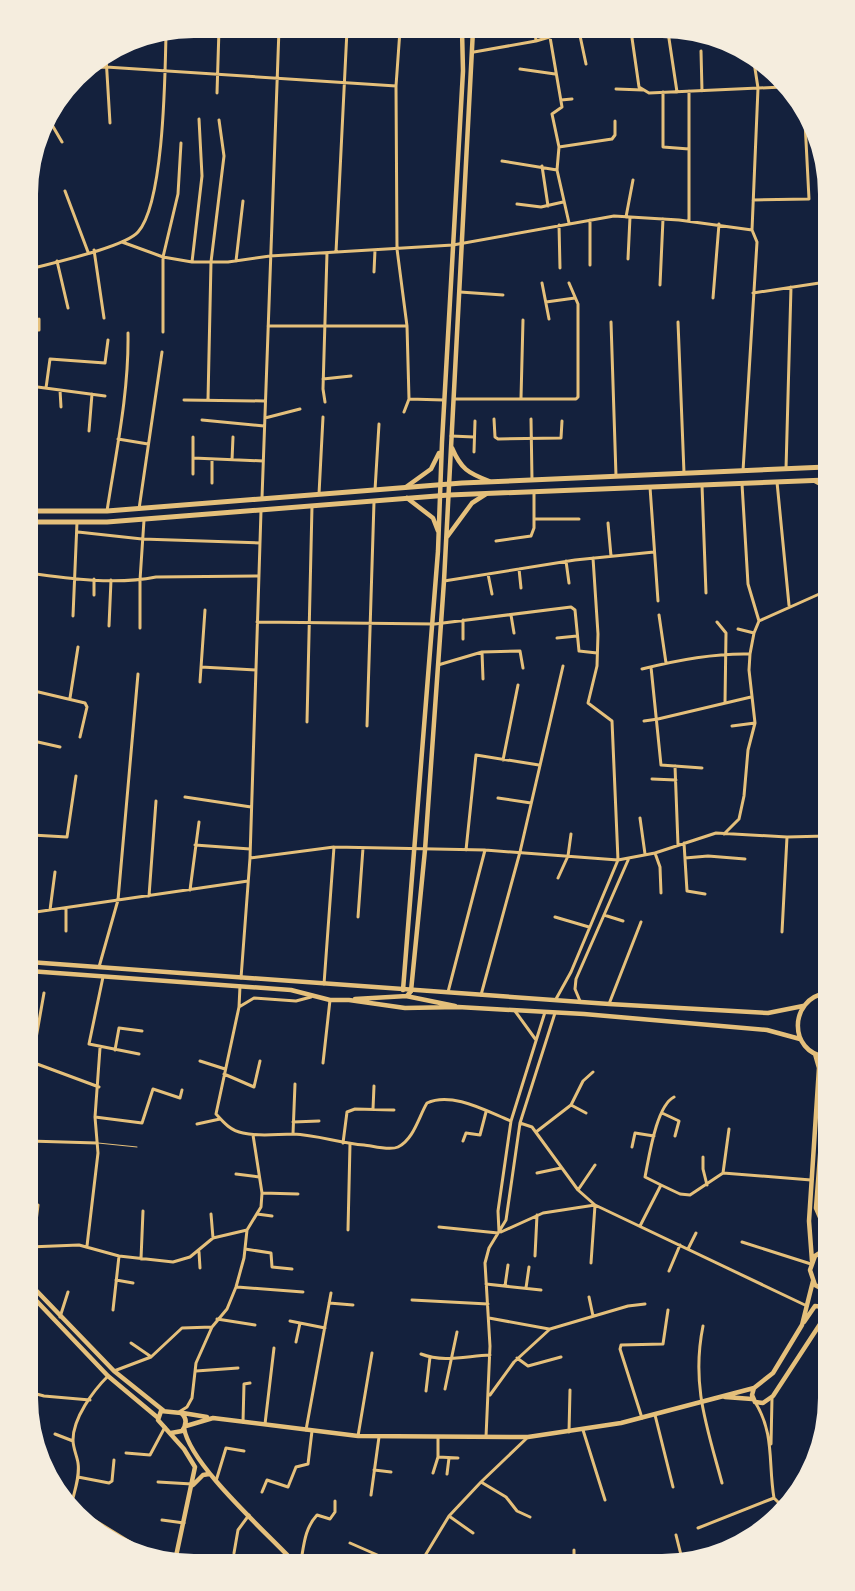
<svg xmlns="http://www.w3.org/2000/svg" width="855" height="1591" font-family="'PT Sans Narrow',sans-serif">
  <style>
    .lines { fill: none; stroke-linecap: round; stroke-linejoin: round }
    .service { stroke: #e5c07b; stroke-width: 1 }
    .minor { stroke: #e5c07b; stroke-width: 3 }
    .secondary { stroke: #e5c07b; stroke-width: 4.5 }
    .primary { stroke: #e5c07b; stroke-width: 4.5 }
    .trunk { stroke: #e5c07b; stroke-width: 5 }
  </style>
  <rect width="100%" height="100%" fill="#14213d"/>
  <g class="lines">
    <!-- service -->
    <path class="service" d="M98 1143 137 1147"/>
    <!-- minor -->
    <path class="minor" d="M400 30 396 86 397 249 407 326 409 399 404 412
      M535 31 536 41
      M579 31 586 64
      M631 31 639 87 649 93 782 87
      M668 32 677 92
      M550 37 562 107 552 114 559 147 557 170 569 223
      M701 51 702 91
      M474 52 536 41 570 31
      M106 57 110 123
      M88 68 106 67 396 86
      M520 69 555 74
      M616 89 643 90
      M663 92V147L689 149
      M217 93 219 29
      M561 100 572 99
      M48 118 62 142
      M559 147 612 139 615 135V121
      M502 161 557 170
      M542 166 548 206
      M65 191 88 252
      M753 200 809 199 805 122
      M517 204 541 207 563 202
      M626 217 633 180
      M590 220V265
      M689 221V91
      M559 225 560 268
      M122 242 163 257 192 262H228L270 256 453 245 614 216 679 220 752 230
      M30 245 35 243
      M94 250 104 318
      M336 252 347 30
      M628 259 630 217
      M57 261 68 308
      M236 261 243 201
      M192 262 202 176 199 119
      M35 268 36 287
      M30 269C52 263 125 247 138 232 164 203 165 75 166 34
      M374 272 375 250
      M542 283 549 319
      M660 285 663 219
      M460 292 503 295
      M753 293 826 282
      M713 298 719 224
      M546 302 575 298
      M611 322 616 476
      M678 322 684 473
      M268 326H407
      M30 330H39V319
      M163 332V257L178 194 181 143
      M323 379 351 376
      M30 386 105 396
      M46 388 50 359 105 363 108 340
      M60 390 61 407
      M521 398 523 320
      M409 399 444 400
      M454 399H576L578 397V304L569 283
      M184 400 265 401
      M208 400 211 262 224 156 219 120
      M325 402 323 389 327 253
      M265 418 300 409
      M494 419 495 437 498 439 561 438 562 421
      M531 419 532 480
      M202 420 264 426
      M89 431 92 394
      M451 436 474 437
      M118 439 148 444
      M474 452 475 421
      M193 458 263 461
      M232 460 233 437
      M786 469 791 287
      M743 471 757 242 752 230 758 88 754 62
      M193 474V437
      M777 482 789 605
      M212 483V459
      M742 484 748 584 759 621
      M702 485 706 593
      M650 487 658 601
      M375 490 379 424
      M319 494 323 417
      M262 498 279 29
      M139 509 162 352
      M107 511C116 452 129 393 128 333
      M534 519H579
      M608 523 611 556
      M78 532 142 539 260 543
      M496 541 531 536 534 528V492
      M566 561 569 583
      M519 569 521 588
      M30 573C70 579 116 585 156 577L259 576
      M488 574 492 594
      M444 581 575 560 654 552
      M94 595V579
      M30 605 33 574
      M511 615 514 633
      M659 615 666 663
      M73 616 77 522
      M463 620V639
      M257 622 435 624 571 607 575 610 579 651 597 653
      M717 622 726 633 725 703
      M109 626 111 580
      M140 628V580L144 520
      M738 629 754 633
      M557 638 577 636
      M482 652 483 679
      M438 665 482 652 520 651 523 668
      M201 667 256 670
      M651 667 661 765 702 768
      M642 669C677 660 713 653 750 654
      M200 682 205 610
      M30 690 85 703 87 707 80 737
      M70 698 78 647
      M644 721 658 719 751 697
      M307 722 312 506
      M367 726 374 502
      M732 726 755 723
      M29 740 60 747
      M503 760 518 685
      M675 766 678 845
      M652 779 676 780
      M185 797 251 807
      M498 798 531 803
      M640 818 645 854
      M724 834 739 819 744 796 748 750 755 723 749 670 750 654 754 633 759 621 826 591
      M684 843 687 891 705 894
      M195 845 250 849
      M466 850 476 755 539 765
      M655 853 660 867 661 893
      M250 858 334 847 485 850 618 860 655 853 716 833 787 837 826 836
      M685 858 708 856 745 859
      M29 859 32 835 67 837 76 776
      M558 878 568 856 571 834
      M190 890 199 822
      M149 896 156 801
      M66 908V931
      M50 910 55 872
      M29 913 248 881
      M604 915 623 921
      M358 917 363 848
      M555 917 589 927
      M782 932 787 837
      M99 967 118 900 138 674
      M103 977 89 1044 139 1054
      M241 978 250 858 261 511
      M324 984 334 847
      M240 986 239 1007 216 1114C224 1123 231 1131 243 1133 259 1137 277 1134 293 1134 317 1135 340 1143 364 1145 373 1146 390 1151 398 1147 414 1139 419 1116 427 1103 452 1091 488 1112 511 1121
      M448 992 485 850
      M481 995 520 852 563 666
      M556 999 571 972 618 860 612 721 588 703 597 666 598 634 593 558
      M580 1001 575 989 576 979 629 858
      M609 1004 641 922
      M239 1007 254 998 296 1001 311 997
      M515 1011 536 1040
      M115 1050 119 1028 142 1031
      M29 1061 99 1087
      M32 1061 44 993
      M200 1061 225 1069
      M323 1063 330 1000
      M224 1074 254 1087 260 1061
      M571 1105 586 1113
      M373 1109 374 1086
      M662 1113 679 1121 675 1136
      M95 1117 142 1123 153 1089 180 1098 182 1090
      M293 1122 319 1121
      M520 1123 532 1127 578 1190 595 1205 807 1306
      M197 1124 220 1119
      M536 1132 571 1105 583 1081 593 1072
      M293 1134 295 1084
      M29 1141 97 1143
      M463 1141 466 1133 480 1135 486 1112
      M343 1143 347 1112 355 1109 394 1110
      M632 1147 635 1133 654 1136
      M703 1157V1169L707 1185
      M537 1173 561 1168
      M723 1173 729 1129
      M236 1174 259 1177
      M661 1185 645 1177C649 1158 656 1106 674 1097
      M578 1190 595 1165
      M262 1193 298 1194
      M211 1214 213 1238
      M257 1214 272 1216
      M640 1226 661 1185 680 1194 690 1195 723 1173 811 1180
      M439 1227 498 1233
      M348 1230 350 1144
      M499 1232 498 1211 511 1121 545 1012
      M501 1232 543 1213 595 1205
      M742 1242 811 1264
      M33 1246 38 1205
      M87 1246 98 1153 95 1117 100 1048
      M29 1247 79 1245 119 1256 173 1262 190 1257 213 1238 247 1230
      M245 1249 271 1253 272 1267 292 1269
      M688 1249 696 1233
      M199 1252 200 1268
      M535 1256 537 1215
      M141 1259 143 1211
      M591 1263 595 1205
      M669 1271 680 1245
      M116 1280 133 1283
      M486 1284 541 1290
      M505 1286 508 1265
      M237 1287 303 1292
      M526 1288 529 1267
      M589 1297 593 1316
      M412 1300 488 1304
      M329 1303 353 1305
      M113 1310 119 1256
      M60 1317 68 1292
      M489 1318 549 1329
      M217 1319 255 1325
      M290 1321 325 1328
      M703 1326C691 1385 707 1427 722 1483
      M296 1342 300 1323
      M131 1343 150 1356
      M421 1354C444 1363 466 1356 490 1355
      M517 1358 528 1366 561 1357
      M114 1371 151 1357 182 1328 212 1327
      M196 1371 238 1368
      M445 1389 457 1332
      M426 1391 430 1357
      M29 1392 44 1396 90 1400
      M490 1395 514 1362 550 1329 628 1306 645 1304
      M755 1402C775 1434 768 1463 774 1498L783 1507
      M179 1412 187 1407 192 1398 196 1363 212 1327 227 1309 236 1287 244 1258 247 1230 261 1207 262 1193 253 1135
      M655 1415 673 1487
      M642 1418 620 1349 621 1345 663 1344 668 1310
      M243 1422 244 1384 250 1383
      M265 1424 274 1348
      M306 1430 331 1293
      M583 1430 605 1500
      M569 1432 570 1390
      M55 1434 73 1441
      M358 1436 372 1353
      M486 1437 490 1346 485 1263 489 1248 506 1220 520 1123 555 1013
      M771 1444 772 1398
      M126 1453 150 1455 165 1427
      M438 1457 458 1458
      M374 1470 391 1472
      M433 1473 438 1457V1437
      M447 1474 449 1458
      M78 1477 109 1483 112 1481 114 1460
      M216 1481 226 1448 244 1451
      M158 1482 192 1484
      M481 1482 506 1497 517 1511 530 1517
      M262 1492 267 1480 288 1487 296 1467 308 1464 312 1431
      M371 1495 379 1437
      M72 1502C75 1489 80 1476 78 1463 77 1456 73 1448 73 1440 73 1418 93 1391 108 1376
      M449 1516 473 1533
      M162 1520 184 1523
      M698 1528 774 1498
      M676 1535 682 1559
      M350 1543 391 1561
      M128 1548 130 1543
      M574 1550V1562
      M234 1553 238 1530 249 1515
      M543 1558V1562
      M423 1559 449 1516 481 1482 528 1437
      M301 1561C304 1544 305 1528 317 1515L330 1519 335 1512V1501
      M406 1561 414 1558 433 1562"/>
    <!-- secondary -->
    <path class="secondary" d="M452 448C461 469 468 473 489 481
      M406 487 431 469 439 453
      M407 498 433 518 438 531
      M447 537 472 503 486 494
      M403 990 438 551 442 442 463 71 462 30
      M411 991 425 850 444 581 473 30
      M29 1283 114 1371 164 1411
      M29 1293 108 1376 157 1417
      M804 1322 815 1306 823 1307 826 1315
      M754 1388 752 1395 755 1402 763 1403 773 1396 826 1315
      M725 1397 752 1399
      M183 1413 207 1417
      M186 1426 213 1418 358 1436 528 1437 621 1423 754 1388 773 1373 802 1325 813 1281
      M184 1428C190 1465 266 1532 293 1561
      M171 1433 182 1431C187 1424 187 1418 181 1413L161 1411 158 1420 184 1449 195 1467 175 1561
      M193 1485 203 1475 209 1474"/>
    <!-- primary -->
    <path class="primary" d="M815 481 826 487
      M29 962 609 1004 768 1013 803 1006
      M29 971 291 990 330 1000H349L405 1008 458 1007 584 1014 767 1030 800 1039
      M406 996 455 1006
      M355 999 407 996 411 991
      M826 1057C788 1052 789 999 826 993
      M826 1231 816 1208 826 1078
      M812 1261 809 1221 819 1068 815 1054
      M826 1291 815 1285 810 1270 815 1256 826 1249
      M78 1511 148 1554"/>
    <!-- trunk -->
    <path class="trunk" d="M30 511H107L462 483 826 467
      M30 522H107L449 495 826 480"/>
  </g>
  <!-- crop -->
  <path d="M0 0H855V1591H0ZM194 38H662A156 156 0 0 1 818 194V1398A156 156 0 0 1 662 1554H194A156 156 0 0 1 38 1398V194A156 156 0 0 1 194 38Z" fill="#f5edde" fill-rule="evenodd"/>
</svg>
